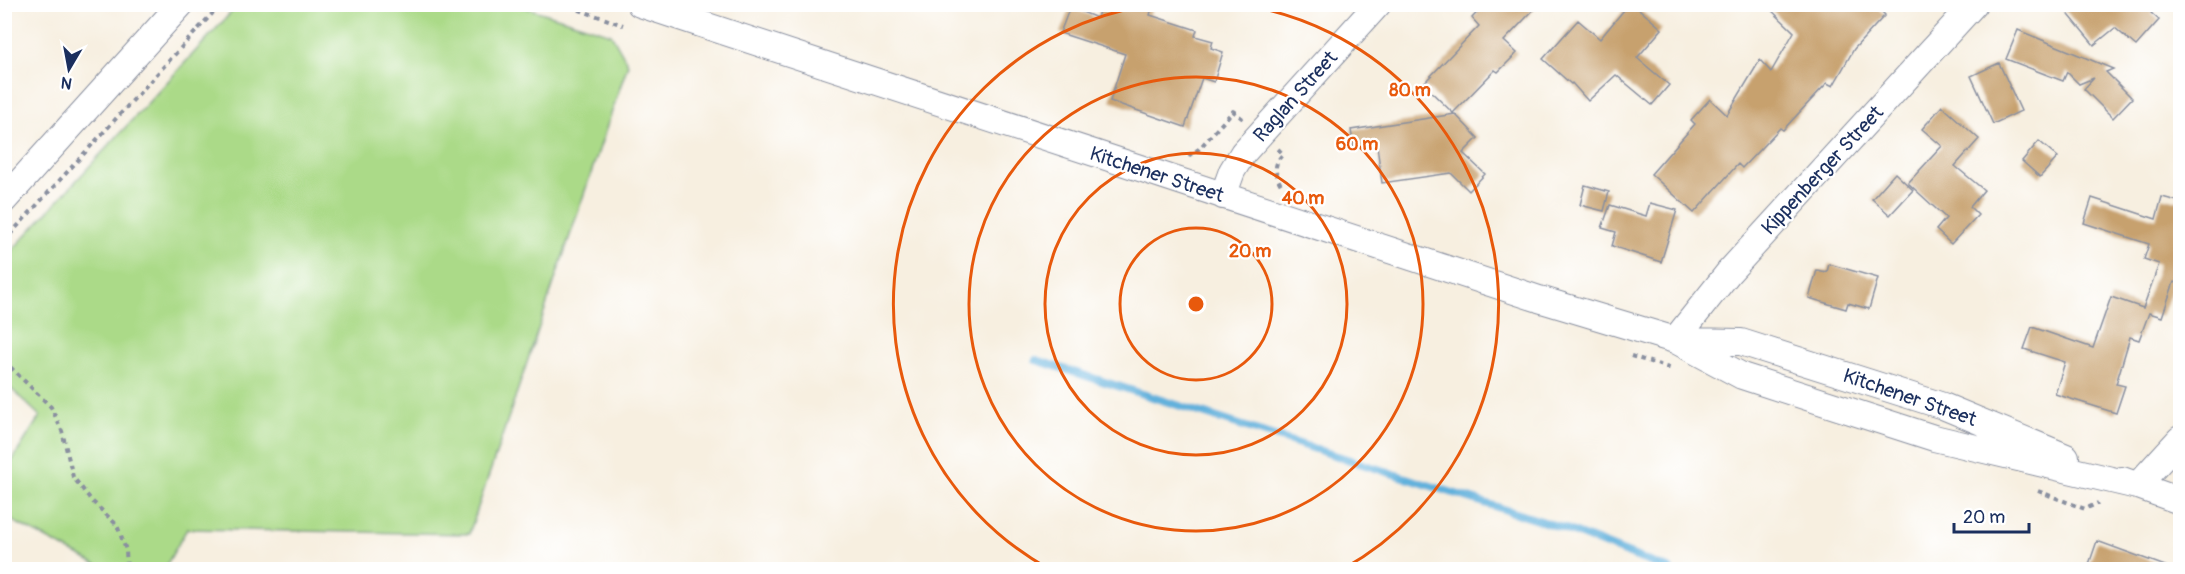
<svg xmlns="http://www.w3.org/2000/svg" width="2185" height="574" font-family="Pangolin,sans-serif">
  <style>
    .green { fill: #abda88; stroke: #638473; stroke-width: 1.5 }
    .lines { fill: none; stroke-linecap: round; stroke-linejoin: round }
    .stream { stroke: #62b1dc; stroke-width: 8 }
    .building { fill: #c7a16e }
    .minor-casing { stroke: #898f9f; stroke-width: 28 }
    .path { stroke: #898f9f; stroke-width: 4; stroke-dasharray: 4.5 4.5; stroke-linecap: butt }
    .minor { stroke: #fff; stroke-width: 26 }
    .ring { fill: none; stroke: #e8590c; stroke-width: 3 }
    .labels { text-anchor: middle; stroke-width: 4.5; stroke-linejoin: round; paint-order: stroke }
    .street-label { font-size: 20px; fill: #1b2f5e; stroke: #fff }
    .centre { fill: #e8590c; stroke: #fff; stroke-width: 3 }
    .ring-label { font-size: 18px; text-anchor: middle; font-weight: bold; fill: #e8590c; stroke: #fff; stroke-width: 4.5; stroke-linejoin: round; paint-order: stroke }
  </style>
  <rect width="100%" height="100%" fill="#fff"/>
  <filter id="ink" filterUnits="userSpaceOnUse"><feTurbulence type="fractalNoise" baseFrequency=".0167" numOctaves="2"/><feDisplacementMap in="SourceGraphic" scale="12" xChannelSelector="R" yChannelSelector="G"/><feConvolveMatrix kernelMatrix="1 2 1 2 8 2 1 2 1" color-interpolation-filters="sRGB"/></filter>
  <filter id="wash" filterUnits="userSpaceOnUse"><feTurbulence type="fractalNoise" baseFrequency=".008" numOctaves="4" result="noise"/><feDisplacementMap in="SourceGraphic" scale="24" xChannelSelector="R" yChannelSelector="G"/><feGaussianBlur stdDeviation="1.35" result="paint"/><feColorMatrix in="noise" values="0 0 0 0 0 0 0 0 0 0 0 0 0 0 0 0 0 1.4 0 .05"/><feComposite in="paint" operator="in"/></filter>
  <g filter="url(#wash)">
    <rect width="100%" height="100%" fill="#f7efe0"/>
    <!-- green -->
    <path class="green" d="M238 5H518L611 34 628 64 469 534 187 529 164 569H105L5 517V472L40 416 5 383V258Z"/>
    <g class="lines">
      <!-- stream -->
      <path class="stream" d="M1036 360 1563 528 1670 570"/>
    </g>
    <g id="blocks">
      <!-- building -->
      <path class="building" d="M1101 4H1153L1150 15 1197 30 1195 36 1213 41 1211 48 1223 52 1214 82 1202 78 1185 127 1110 101 1125 54 1060 33 1070 7 1097 18Z
        M1485 4H1539L1504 41 1517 53 1498 72 1495 70 1453 113 1423 84 1479 26 1472 18Z
        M1629 4H1633L1662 29 1637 58 1669 85 1652 105 1616 75 1588 101 1572 83 1571 84 1543 59 1578 20 1600 39Z
        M1765 4H1874L1885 15 1854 49 1833 86 1827 83 1783 130 1780 128 1742 168 1738 164 1694 213 1651 174 1695 124 1691 120 1710 99 1727 115 1760 60 1771 72 1794 32Z
        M2060 4H2159L2151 13 2159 20 2136 46 2115 28 2094 45Z
        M2018 30 2113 69 2106 72 2132 98 2113 118 2084 89 2094 78 2079 84 2067 72 2063 81 2006 59Z
        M1999 63 2021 111 1993 124 1971 76Z
        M1942 106 1979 139 1955 166 1984 190 1970 207 1978 215 1951 244 1936 230 1946 218 1908 183 1942 146 1922 129Z
        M1455 114 1478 138 1463 153 1485 174 1469 191 1451 173 1382 183 1377 146 1354 149 1351 130Z
        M2039 141 2058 157 2040 177 2022 161Z
        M1895 173 1913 190 1890 215 1872 199Z
        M1585 185 1609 192 1604 211 1580 205Z
        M2162 197 2181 202V284L2174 282 2162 317 2149 313 2139 340 2130 337 2116 384 2125 386 2116 413 2055 394 2065 362 2024 349 2032 327 2093 348 2111 297 2143 308 2159 264 2144 259 2149 244 2084 223 2092 198 2156 219Z
        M1650 203 1677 210 1661 262 1612 246 1616 232 1602 228 1610 205 1646 216Z
        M1829 264 1878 278 1869 309 1848 303 1846 309 1809 298 1817 270 1827 272Z
        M2097 541 2168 567V570H2087Z"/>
    </g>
  </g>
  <g filter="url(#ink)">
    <use href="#blocks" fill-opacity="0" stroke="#898f9f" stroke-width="1.5"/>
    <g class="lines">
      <defs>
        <path id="minor" d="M640 4 1539 299 1675 340 1742 376 1934 438 2137 486
          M1223 196 1232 171 1243 153 1378 4
          M4 200 181 4
          M1675 340 1729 272 1974 4
          M1682 341 1741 342 1943 406 2066 457
          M2122 480 2180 501
          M2137 486 2180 439"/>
      </defs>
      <!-- minor casing -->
      <use href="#minor" class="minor-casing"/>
      <!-- path -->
      <path class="path" d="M562 4 623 25
        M1278 149 1283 154C1272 165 1275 176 1283 188
        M1188 156 1199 149 1233 111 1243 119
        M4 241 221 4
        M1631 356 1672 369
        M4 361 51 407 62 431 73 477 92 501 117 525 126 550 127 570
        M2038 491 2085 509 2098 503"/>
      <!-- minor -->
      <use href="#minor" class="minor"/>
    </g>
  </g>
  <!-- distance rings -->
  <g class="ring">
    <circle cx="1196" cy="304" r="76"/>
    <circle cx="1196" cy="304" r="151"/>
    <circle cx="1196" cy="304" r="227"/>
    <path d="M1049 569A303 303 0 0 1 1149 5M1243 5A303 303 0 0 1 1343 569"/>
  </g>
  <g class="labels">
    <!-- street labels -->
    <g class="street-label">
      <text transform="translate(1295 96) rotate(-48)" y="7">Raglan Street</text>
      <text transform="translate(1822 170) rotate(-47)" y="7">Kippenberger Street</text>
      <text transform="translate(1157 174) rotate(18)" y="7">Kitchener Street</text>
      <text transform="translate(1910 397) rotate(19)" y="7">Kitchener Street</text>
    </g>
  </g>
  <circle cx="1196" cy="304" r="9" class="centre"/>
  <g class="ring-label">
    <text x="1410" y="96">80 m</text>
    <text x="1357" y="150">60 m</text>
    <text x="1303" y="204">40 m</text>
    <text x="1250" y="257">20 m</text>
  </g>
  <!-- margin -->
  <rect width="2185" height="574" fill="none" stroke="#fff" stroke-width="24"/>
  <!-- north arrow -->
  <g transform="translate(69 69) rotate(190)" stroke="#ffffff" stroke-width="4.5" paint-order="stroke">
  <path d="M0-4.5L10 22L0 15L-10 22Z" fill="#1b2f5e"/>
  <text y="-9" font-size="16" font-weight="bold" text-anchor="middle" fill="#1b2f5e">N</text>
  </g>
  <!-- scale -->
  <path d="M1954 523v9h75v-9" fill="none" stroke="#1b2f5e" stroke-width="3"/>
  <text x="1963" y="523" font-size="18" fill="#1b2f5e" stroke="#ffffff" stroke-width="4.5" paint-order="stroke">20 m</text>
</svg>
